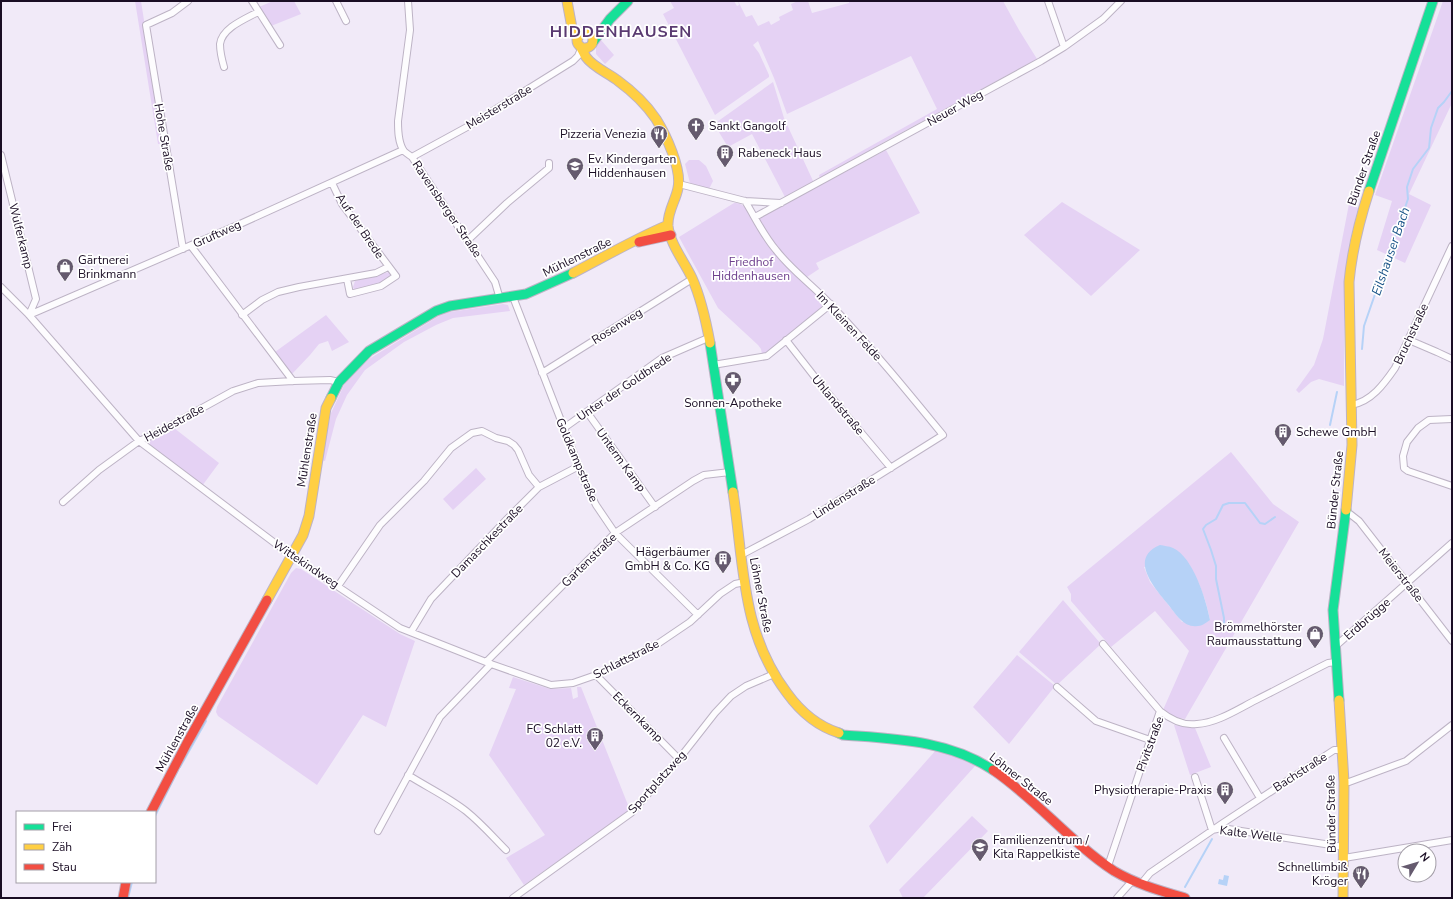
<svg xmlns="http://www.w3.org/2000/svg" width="1453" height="899" font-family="'Nunito Sans',sans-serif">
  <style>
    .green { fill: #e5d2f4; fill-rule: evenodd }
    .water { fill: #b6d2f7 }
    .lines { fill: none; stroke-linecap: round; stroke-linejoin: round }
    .stream { stroke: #b6d2f7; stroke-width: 2 }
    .street-casing { stroke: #bdb3c5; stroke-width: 8 }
    .fast-casing { stroke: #bdb3c5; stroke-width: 11 }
    .slow-casing { stroke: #bdb3c5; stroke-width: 11 }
    .jam-casing { stroke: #bdb3c5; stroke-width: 11 }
    .street { stroke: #fdfcfe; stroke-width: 6 }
    .fast { stroke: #16e098; stroke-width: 9 }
    .slow { stroke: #ffcf43; stroke-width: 9 }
    .jam { stroke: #f24e42; stroke-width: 9 }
    .labels { text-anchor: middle; stroke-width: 3.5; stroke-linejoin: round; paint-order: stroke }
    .street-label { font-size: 12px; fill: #1a0d24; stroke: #fff }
    .poi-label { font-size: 12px; fill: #1a0d24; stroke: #fff; text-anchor: start }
    .park-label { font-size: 12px; fill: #6e3f8d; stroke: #fff }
    .water-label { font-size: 13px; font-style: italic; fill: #1a5488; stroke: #fff }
    .district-label { font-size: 16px; font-weight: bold; letter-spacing: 1px; fill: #5a3a71; stroke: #fff }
  </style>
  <rect width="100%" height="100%" fill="#f1eaf8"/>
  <!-- green -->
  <path class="green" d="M135 1H141L163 143 158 144Z
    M273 1H294L301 14 271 26 259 7Z
    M670 1H734L737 6 739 5 738 1 746 17 752 15 758 26 769 21 771 25 780 20 779 17 793 10 791 4 798 1H808L812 13 849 3V1H1003L1019 30 1037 59 884 142 820 179 819 175 937 109 911 56 787 114 774 78 758 41 753 45 759 53 769 75V77L715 115 663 14 674 8Z
    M1443 1H1452V103L1409 194 1431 205 1405 263 1377 250 1392 201 1375 195Z
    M601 40 614 55 605 64 596 54V47Z
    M773 82 784 118 814 183 785 197 752 134 728 147 714 124Z
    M886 150 920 213 816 263 819 269 807 277 811 281 806 285C814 292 822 297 822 308L765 353 762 354 761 349 758 345 718 308 679 237 734 203C745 202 749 213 754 221Z
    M689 160H699L706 166 713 181 709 189 690 183 685 164Z
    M1062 202 1140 250 1091 296 1024 235Z
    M1349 204 1358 208 1349 244 1344 284V386L1319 379 1311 382 1299 393 1296 390 1314 365 1323 339Z
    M389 272 391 275C383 285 366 288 354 290L353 287 355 281Z
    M503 304 508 305 510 311 453 318 436 325 404 342 365 370 347 395 336 419 325 461 321 460 331 413 345 383 369 359 439 316 450 312Z
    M326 315 349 342 332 351 328 341 319 344 310 355 292 374 275 352Z
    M174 428 219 463 202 486 150 446V440Z
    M1231 452 1273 504 1299 522 1185 719 1173 717 1163 710 1189 651 1155 611 1111 647 1071 601V594L1067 587ZM1189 564C1199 582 1206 599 1210 620L1182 622 1150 582 1144 567Z
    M476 468 486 479 453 510 443 499Z
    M296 568 301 569 400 634 415 641 386 727 363 715 317 785 218 716 216 712 217 707 291 573Z
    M1063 600 1101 644 1057 685 1019 652Z
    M1017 655 1055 686 1009 744 973 707Z
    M513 677 550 689 571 688 573 699 578 697 577 687H581L630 810 524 885 506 858 545 835 489 755 516 689 509 688Z
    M1174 725 1195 728 1211 767 1190 775Z
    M936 750 956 757 975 766 887 864 869 826Z
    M972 816 988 831 923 898H903L899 890Z"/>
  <!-- water -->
  <path class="water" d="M1160 545C1164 546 1169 546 1173 548 1193 557 1206 599 1210 620 1204 624 1201 627 1193 626 1181 625 1174 611 1166 602 1153 586 1129 558 1160 545Z
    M1224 875 1229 876 1227 886 1218 884 1219 879 1223 880Z"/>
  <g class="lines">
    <!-- stream -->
    <path class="stream" d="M1362 349 1364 326 1408 199 1407 187 1413 169 1429 148 1431 128 1438 108 1444 102 1452 91
      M1330 425 1337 392
      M1224 630V618L1216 579V566L1211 550 1203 529 1206 525 1216 519 1223 505 1229 503H1245L1260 523 1265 524 1275 517
      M180 767 206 721
      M155 816 178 770
      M1185 887 1212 839
      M128 898 132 882"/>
    <defs>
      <path id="street" d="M252 1 280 45
        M336 1 346 21
        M408 1 410 30 398 121C398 130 398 143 404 151 406 153 409 155 412 157L495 282 500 299
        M1048 1 1064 47
        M224 67C222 60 220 52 220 44 222 28 245 19 258 12
        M1 155 36 299 29 315
        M412 157 467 127 573 61 578 56 581 49
        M332 183 342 204 396 276 381 286 350 294 347 279
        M679 184 745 201 781 203
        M755 217 1041 61 1064 47 1103 19 1121 1
        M468 240 507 203 549 168V163
        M191 246 293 381
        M183 249 146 25 172 13 188 1
        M1 287 29 315 139 441 292 556 400 628 491 664 551 685 573 683 596 675 659 643 690 622 720 594 735 584 745 582
        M513 297 586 485 596 505 615 533 698 615
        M29 315 240 224 403 150
        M242 315 262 300 278 292 299 287 376 273 388 267
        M786 340 821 385 891 468
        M1409 340 1437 352 1452 359
        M713 365 767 356 831 304
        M542 373 692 279
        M1351 405C1371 402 1384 384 1395 368L1452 246
        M587 412 655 507
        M1452 419 1429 420 1418 428 1407 442 1403 456 1404 468 1408 471 1452 486
        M564 428 662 358 708 338
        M63 502 99 470 139 441 155 434 233 391 258 383 293 381 330 380 339 382
        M1346 514H1350L1359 521 1452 641
        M741 555 809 519 943 435C907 391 871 347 832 306 814 286 792 271 776 250 763 235 755 217 745 201
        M338 586 380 525 424 481 451 448 472 433 482 431 496 438 508 441 514 445 518 450 529 475 539 487
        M411 632 431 599 507 519 539 487 579 466
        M1103 644 1160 711C1170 719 1183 726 1197 724 1217 723 1238 709 1256 700 1280 688 1304 675 1328 663L1336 662
        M1334 644H1338L1452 543
        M486 662 615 533 693 481 704 475 730 472
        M596 675 679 759
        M1057 687 1096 721 1150 740
        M1224 738 1260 798
        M408 775C427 787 448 797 466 811 481 823 493 837 506 850
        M1195 777 1212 830 1222 828 1344 847
        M1344 782H1349L1406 761 1452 725
        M378 831 440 717 491 664
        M1344 858 1452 840
        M1108 866 1160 711
        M1141 884 1150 873 1223 823 1334 750H1342
        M513 898 631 813 679 759 715 713 731 696 746 686 774 674
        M1117 898 1133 880"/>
      <path id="fast" d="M593 42 610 19 628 1
        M1369 191 1433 1
        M710 343 733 492
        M331 398 339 382 369 351 436 311 450 306 526 294 573 273
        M1339 700 1333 610 1346 510
        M839 733 843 735C895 739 948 740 993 770"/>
      <path id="slow" d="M567 1 572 28 578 38
        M577 40a8 8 0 1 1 16 0a8 8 0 1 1-16 0Z
        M580 46C582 49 584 54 586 57 593 67 608 73 617 80 632 91 646 104 656 119 666 135 682 169 678 188 676 200 667 212 668 226 670 244 684 261 692 278 701 298 706 321 710 343
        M573 273C604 257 635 239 668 225
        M733 492C744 564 741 632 787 693 800 711 817 726 839 733
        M1346 510 1352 445 1349 282C1352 250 1359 222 1369 191
        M267 600 303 535 309 516 326 408 331 398
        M1339 700 1344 782 1343 898"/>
      <path id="jam" d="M639 242 671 235
        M993 770C1036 799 1070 842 1114 871 1136 884 1161 891 1185 898
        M151 812 187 743 267 600
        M123 898 126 882"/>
    </defs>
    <!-- street casing -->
    <use href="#street" class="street-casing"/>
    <!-- fast casing -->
    <use href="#fast" class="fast-casing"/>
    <!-- slow casing -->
    <use href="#slow" class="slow-casing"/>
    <!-- jam casing -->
    <use href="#jam" class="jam-casing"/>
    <!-- street -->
    <use href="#street" class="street"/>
    <!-- fast -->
    <use href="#fast" class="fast"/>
    <!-- slow -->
    <use href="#slow" class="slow"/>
    <!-- jam -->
    <use href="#jam" class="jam"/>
  </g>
  <!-- icons -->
  <defs>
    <symbol id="church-pin" viewBox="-11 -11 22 30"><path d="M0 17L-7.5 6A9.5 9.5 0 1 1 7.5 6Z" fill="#655a6e" stroke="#fff"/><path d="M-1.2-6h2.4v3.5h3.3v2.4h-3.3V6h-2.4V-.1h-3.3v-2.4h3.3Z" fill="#fff"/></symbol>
    <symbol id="restaurant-pin" viewBox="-11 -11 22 30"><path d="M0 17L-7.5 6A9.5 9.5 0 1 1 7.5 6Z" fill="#655a6e" stroke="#fff"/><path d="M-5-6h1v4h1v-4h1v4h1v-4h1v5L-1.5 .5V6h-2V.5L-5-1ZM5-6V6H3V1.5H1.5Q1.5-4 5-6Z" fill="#fff"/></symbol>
    <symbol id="building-pin" viewBox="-11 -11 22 30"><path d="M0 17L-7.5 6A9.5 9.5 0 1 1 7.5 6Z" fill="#655a6e" stroke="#fff"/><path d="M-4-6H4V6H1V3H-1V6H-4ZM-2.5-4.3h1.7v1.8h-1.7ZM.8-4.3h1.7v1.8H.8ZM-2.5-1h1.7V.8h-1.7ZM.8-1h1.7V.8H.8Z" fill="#fff"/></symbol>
    <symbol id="school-pin" viewBox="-11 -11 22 30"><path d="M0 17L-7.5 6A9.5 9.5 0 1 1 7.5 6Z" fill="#655a6e" stroke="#fff"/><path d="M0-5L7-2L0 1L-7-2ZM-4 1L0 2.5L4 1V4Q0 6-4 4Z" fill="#fff"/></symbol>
    <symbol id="shop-pin" viewBox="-11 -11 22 30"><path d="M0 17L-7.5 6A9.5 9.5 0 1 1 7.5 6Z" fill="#655a6e" stroke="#fff"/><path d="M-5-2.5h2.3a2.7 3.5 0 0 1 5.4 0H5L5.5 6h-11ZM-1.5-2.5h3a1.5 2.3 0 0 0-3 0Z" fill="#fff"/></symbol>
    <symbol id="pharmacy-pin" viewBox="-11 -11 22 30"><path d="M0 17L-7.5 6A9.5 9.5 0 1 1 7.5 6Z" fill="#655a6e" stroke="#fff"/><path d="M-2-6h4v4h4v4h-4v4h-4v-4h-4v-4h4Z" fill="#fff"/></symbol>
  </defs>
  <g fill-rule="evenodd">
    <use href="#church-pin" x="686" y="116" width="20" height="27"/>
    <use href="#restaurant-pin" x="649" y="124" width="20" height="27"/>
    <use href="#building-pin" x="715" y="143" width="20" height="27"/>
    <use href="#school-pin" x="565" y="156" width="20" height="27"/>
    <use href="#shop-pin" x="55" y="257" width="20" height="27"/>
    <use href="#pharmacy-pin" x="723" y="370" width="20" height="27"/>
    <use href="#building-pin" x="1273" y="422" width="20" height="27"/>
    <use href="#building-pin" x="713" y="549" width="20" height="27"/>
    <use href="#shop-pin" x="1305" y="624" width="20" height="27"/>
    <use href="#building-pin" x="585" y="726" width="20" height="27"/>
    <use href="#building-pin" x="1215" y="780" width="20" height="27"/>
    <use href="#school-pin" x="970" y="837" width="20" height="27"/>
    <use href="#restaurant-pin" x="1351" y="864" width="20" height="27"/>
  </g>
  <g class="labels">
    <!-- street labels -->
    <g class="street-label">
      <text transform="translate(499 107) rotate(-31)" y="4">Meisterstraße</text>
      <text transform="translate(955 108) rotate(-29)" y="4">Neuer Weg</text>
      <text transform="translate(164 137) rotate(80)" y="4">Hohe Straße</text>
      <text transform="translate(1364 168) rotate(-71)" y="4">Bünder Straße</text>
      <text transform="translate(447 209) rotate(56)" y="4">Ravensberger Straße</text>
      <text transform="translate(360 226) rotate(56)" y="4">Auf der Brede</text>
      <text transform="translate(217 234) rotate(-24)" y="4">Gruftweg</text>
      <text transform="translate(21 236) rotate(76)" y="4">Wulferkamp</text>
      <text transform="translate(577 257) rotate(-26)" y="4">Mühlenstraße</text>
      <text transform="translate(617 326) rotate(-32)" y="4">Rosenweg</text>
      <text transform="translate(849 326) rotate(47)" y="4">Im Kleinen Felde</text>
      <text transform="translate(1411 334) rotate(-65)" y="4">Bruchstraße</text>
      <text transform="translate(624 387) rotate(-34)" y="4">Unter der Goldbrede</text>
      <text transform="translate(838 405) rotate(50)" y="4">Uhlandstraße</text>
      <text transform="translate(174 423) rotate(-28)" y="4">Heidestraße</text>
      <text transform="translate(307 450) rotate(-81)" y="4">Mühlenstraße</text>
      <text transform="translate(577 460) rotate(67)" y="4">Goldkampstraße</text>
      <text transform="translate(621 460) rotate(54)" y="4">Unterm Kamp</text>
      <text transform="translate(1335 490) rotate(-84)" y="4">Bünder Straße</text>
      <text transform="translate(844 497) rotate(-32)" y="4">Lindenstraße</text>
      <text transform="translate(487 541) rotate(-46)" y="4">Damaschkestraße</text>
      <text transform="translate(589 560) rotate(-44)" y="4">Gartenstraße</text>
      <text transform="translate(306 564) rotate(34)" y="4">Wittekindweg</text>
      <text transform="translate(1401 575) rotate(52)" y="4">Meierstraße</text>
      <text transform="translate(761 595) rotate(79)" y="4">Löhner Straße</text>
      <text transform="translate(1367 619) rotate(-41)" y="4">Erdbrügge</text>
      <text transform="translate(626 659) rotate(-27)" y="4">Schlattstraße</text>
      <text transform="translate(638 717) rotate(45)" y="4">Eckernkamp</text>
      <text transform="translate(177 738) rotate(-61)" y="4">Mühlenstraße</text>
      <text transform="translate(1150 744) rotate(-70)" y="4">Pivitstraße</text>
      <text transform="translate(1300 772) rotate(-33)" y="4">Bachstraße</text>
      <text transform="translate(1021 779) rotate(38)" y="4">Löhner Straße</text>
      <text transform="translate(657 782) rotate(-48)" y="4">Sportplatzweg</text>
      <text transform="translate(1331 814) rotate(-91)" y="4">Bünder Straße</text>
      <text transform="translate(1251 834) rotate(7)" y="4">Kalte Welle</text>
    </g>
    <!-- poi labels -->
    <g class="poi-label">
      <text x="709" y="130">Sankt Gangolf</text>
      <text x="646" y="138" text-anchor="end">Pizzeria Venezia</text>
      <text x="738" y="157">Rabeneck Haus</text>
      <text x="588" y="163">Ev. Kindergarten<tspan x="588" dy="14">Hiddenhausen</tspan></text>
      <text x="78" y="264">Gärtnerei<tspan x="78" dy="14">Brinkmann</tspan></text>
      <text x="733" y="407" text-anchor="middle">Sonnen-Apotheke</text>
      <text x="1296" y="436">Schewe GmbH</text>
      <text x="710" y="556" text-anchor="end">Hägerbäumer<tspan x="710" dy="14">GmbH &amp; Co. KG</tspan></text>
      <text x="1302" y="631" text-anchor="end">Brömmelhörster<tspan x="1302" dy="14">Raumausstattung</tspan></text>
      <text x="582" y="733" text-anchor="end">FC Schlatt<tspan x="582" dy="14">02 e.V.</tspan></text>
      <text x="1212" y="794" text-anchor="end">Physiotherapie-Praxis</text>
      <text x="993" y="844">Familienzentrum /<tspan x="993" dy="14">Kita Rappelkiste</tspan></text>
      <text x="1348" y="871" text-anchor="end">Schnellimbiß<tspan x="1348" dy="14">Kröger</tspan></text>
    </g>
    <!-- park labels -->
    <g class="park-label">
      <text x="751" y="266">Friedhof<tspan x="751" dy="14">Hiddenhausen</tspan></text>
    </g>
    <!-- water labels -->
    <g class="water-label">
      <text transform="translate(1390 251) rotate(-71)" y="5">Eilshauser Bach</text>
    </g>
    <!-- district labels -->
    <g class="district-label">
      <text x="621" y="37">HIDDENHAUSEN</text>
    </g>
  </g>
  <!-- border -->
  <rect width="1453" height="899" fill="none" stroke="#1a0d24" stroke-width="4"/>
  <!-- legend -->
  <rect x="16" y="811" width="140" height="72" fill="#ffffff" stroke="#a39ea7"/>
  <rect x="24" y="824" width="20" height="6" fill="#16e098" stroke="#a39ea7"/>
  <text x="52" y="831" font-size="12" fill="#1a0d24">Frei</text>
  <rect x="24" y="844" width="20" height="6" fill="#ffcf43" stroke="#a39ea7"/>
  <text x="52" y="851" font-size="12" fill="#1a0d24">Zäh</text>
  <rect x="24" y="864" width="20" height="6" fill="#f24e42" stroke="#a39ea7"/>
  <text x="52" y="871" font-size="12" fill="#1a0d24">Stau</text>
  <!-- north arrow -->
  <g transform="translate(1417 863) rotate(52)"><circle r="19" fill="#ffffff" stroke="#a39ea7"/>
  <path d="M0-3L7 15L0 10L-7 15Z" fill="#655a6e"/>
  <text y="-6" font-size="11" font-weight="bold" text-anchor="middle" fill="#1a0d24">N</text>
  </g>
</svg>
